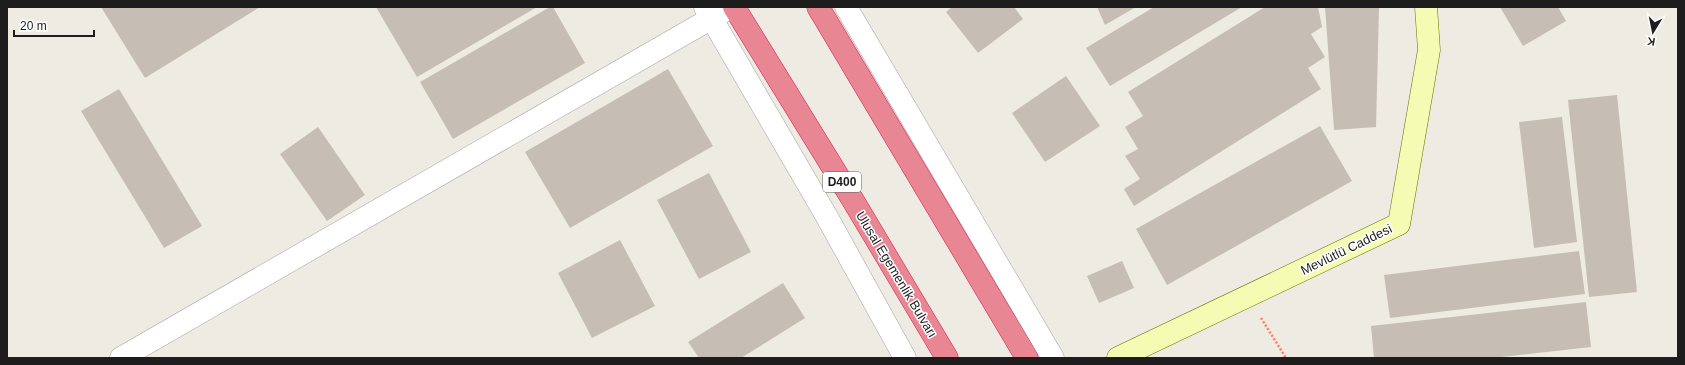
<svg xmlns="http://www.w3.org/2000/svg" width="1685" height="365" font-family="Helvetica,sans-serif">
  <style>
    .building { fill: #c6beb5 }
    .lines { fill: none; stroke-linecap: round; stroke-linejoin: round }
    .street-casing { stroke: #a4a4a4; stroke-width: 23 }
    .secondary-casing { stroke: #637601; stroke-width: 23 }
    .highway-casing { stroke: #de1d54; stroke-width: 23 }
    .path { stroke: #ff7c63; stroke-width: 2.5; stroke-dasharray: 2 2; stroke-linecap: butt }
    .street { stroke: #fff; stroke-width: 22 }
    .secondary { stroke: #f4fcb3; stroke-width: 22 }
    .highway { stroke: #e98693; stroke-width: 22 }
    .labels { text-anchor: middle; stroke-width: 3; stroke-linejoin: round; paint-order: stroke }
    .shield { fill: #fff; stroke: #616161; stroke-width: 1 }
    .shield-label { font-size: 12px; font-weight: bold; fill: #1d1d1d }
    .street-label { font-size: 13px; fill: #1d1d1d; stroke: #fff }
  </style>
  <rect width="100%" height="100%" fill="#eeebe2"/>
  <!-- building -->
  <path class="building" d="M101 7H260L145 78Z
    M376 7H537L417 77Z
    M550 7H553L585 63 453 139 420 82Z
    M952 7H1014L1023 19 978 53 946 12Z
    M1097 7H1136L1105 25Z
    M1154 7H1242L1110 86 1086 48Z
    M1265 7H1318L1322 27 1311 34 1325 57 1308 68 1321 89 1134 206 1124 189 1140 179 1125 156 1138 149 1125 127 1143 116 1128 92Z
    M1325 7H1379L1376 127 1334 130Z
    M1500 7H1558L1566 21 1523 46Z
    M668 69 713 146 570 228 525 152Z
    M1066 76 1100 126 1045 162 1012 113Z
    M119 89 202 226 164 248 81 111Z
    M1617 95 1637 292 1589 297 1568 100Z
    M1562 117 1577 242 1534 248 1519 122Z
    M1320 126 1352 181 1167 285 1136 229Z
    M318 127 365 195 327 221 280 154Z
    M709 173 751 252 699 279 657 200Z
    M620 240 655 306 592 338 558 273Z
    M1579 251 1585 294 1390 318 1384 275Z
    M1122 261 1134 288 1099 303 1087 276Z
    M783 283 805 318 741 358H699L688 342Z
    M1586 302 1591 347 1493 358H1374L1371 326Z"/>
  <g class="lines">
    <defs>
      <path id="street" d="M705 7 827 217 905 358
        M846 7 1053 358
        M121 358 731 7"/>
      <path id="secondary" d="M1118 358 1399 224 1429 50 1426 7"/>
      <path id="highway" d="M734 7 854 202 947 358
        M818 7 1027 358"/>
    </defs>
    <!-- street casing -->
    <use href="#street" class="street-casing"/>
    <!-- secondary casing -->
    <use href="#secondary" class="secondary-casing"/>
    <!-- highway casing -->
    <use href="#highway" class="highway-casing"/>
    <!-- path -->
    <path class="path" d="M1261 318 1286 358"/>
    <!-- street -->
    <use href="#street" class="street"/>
    <!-- secondary -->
    <use href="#secondary" class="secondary"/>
    <!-- highway -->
    <use href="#highway" class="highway"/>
  </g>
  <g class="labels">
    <!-- shield labels -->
    <rect class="shield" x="823" y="172" width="38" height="20" rx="3"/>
    <g class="shield-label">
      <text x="842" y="186">D400</text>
    </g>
    <!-- street labels -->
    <g class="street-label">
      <text transform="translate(1346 249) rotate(-26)" y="5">Mevlütlü Caddesi</text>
      <text transform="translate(897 274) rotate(59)" y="5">Ulusal Egemenlik Bulvarı</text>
    </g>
  </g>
  <!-- border -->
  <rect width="1685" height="365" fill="none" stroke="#1d1d1d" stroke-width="16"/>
  <!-- north arrow -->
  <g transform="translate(1653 32) rotate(190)" stroke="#ffffff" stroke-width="3" paint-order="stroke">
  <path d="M0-3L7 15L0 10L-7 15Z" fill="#1d1d1d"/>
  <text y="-6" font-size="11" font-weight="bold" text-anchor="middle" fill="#1d1d1d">K</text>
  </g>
  <!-- scale -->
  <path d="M14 30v6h80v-6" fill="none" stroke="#1d1d1d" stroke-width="2"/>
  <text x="20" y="30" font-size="12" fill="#1d1d1d" stroke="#ffffff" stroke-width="3" paint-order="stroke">20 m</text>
</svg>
